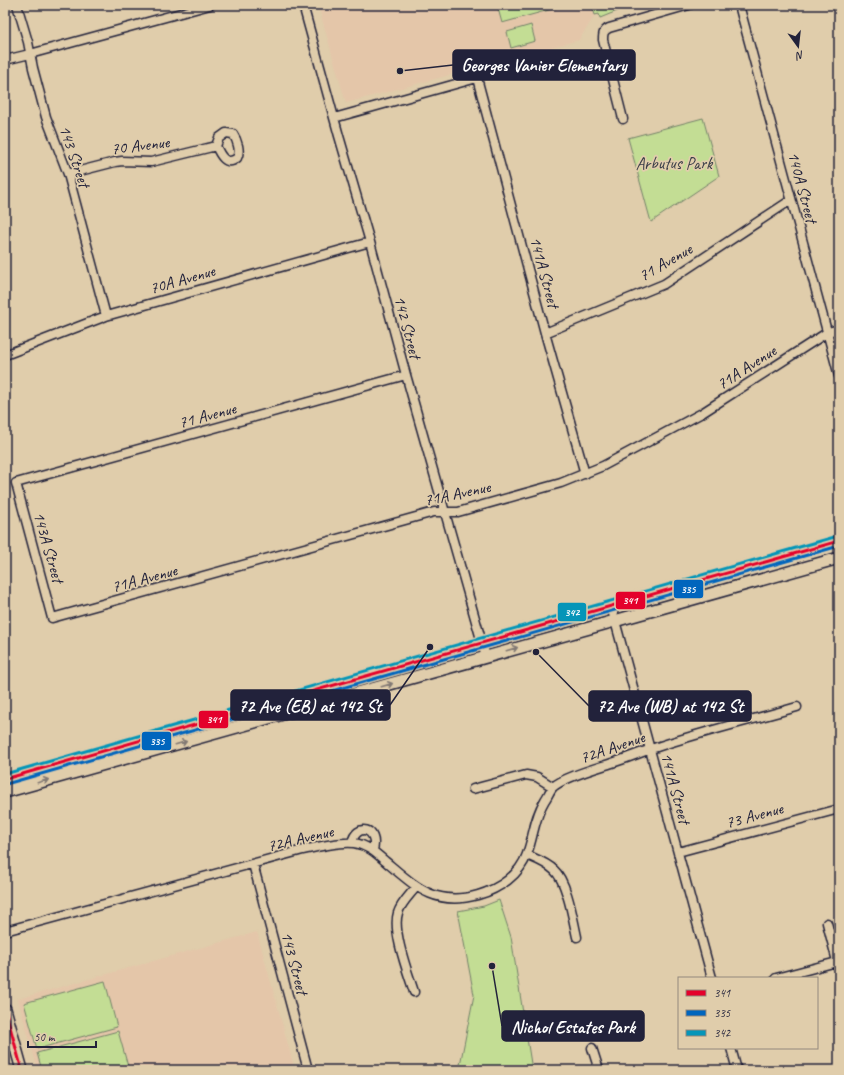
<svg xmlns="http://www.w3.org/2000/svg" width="844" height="1075" font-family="Caveat,sans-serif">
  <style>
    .built { fill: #e4c6a9 }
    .green { fill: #c3dd94; stroke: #728068 }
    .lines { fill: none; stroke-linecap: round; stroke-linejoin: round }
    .street-casing { stroke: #22223b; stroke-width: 11 }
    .secondary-casing { stroke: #22223b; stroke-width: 14 }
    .street { stroke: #e0cdab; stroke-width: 8 }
    .secondary { stroke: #e0cdab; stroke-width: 11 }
    .bus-1-casing { stroke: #e0cdab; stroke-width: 6 }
    .bus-2-casing { stroke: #e0cdab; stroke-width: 6 }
    .bus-3-casing { stroke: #e0cdab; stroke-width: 6 }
    .bus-1 { stroke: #e4002b; stroke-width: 3 }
    .bus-2 { stroke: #0065bd; stroke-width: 3 }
    .bus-3 { stroke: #0595b8; stroke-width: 3 }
    .oneway { stroke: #817873 }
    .labels { text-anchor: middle; stroke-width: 3.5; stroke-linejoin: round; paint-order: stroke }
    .street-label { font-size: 17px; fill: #22223b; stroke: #e0cdab }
    .park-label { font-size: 17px; fill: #3a3e48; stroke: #e0cdab }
    .leader { fill: none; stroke: #22223b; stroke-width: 1.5 }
    .callout-dot { fill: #22223b; stroke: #e0cdab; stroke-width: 1.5 }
    .callout { fill: #22223b; stroke: #22223b; stroke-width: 1.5 }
    .callout-label { font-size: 18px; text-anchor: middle; font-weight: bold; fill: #fff }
    .line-badge { stroke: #e0cdab; stroke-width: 1.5 }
    .badge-label { font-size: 11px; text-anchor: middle; font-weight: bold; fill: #fff }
  </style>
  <rect width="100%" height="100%" fill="#e0cdab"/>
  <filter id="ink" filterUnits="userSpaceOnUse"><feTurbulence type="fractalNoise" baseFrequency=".025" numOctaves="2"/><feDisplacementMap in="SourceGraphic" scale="8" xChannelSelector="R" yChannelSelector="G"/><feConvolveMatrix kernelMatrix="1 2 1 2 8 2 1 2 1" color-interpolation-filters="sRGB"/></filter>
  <g filter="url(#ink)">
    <!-- built -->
    <path class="built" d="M318 5H592L595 15 579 40 346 103Z
      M257 932 295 1070H38L18 999Z"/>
    <!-- green -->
    <path class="green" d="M497 5H567L502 23Z
      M592 5H632L600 18 599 14 595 15Z
      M531 25 535 41 511 48 507 32Z
      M703 118 719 176 651 222 628 138Z
      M499 900 511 937 532 1070H459L474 995 458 911 484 906Z
      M105 981 117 1027 37 1049 24 1003Z
      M118 1031 129 1070H42L37 1053Z"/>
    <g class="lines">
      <defs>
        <path id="street" d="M17 5 28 42 33 68 46 117 68 174 106 316
          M303 5 339 136 370 242 406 375 486 657
          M739 5 839 376
          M5 60 30 54 210 5
          M334 118 477 78 545 333 585 474
          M623 119 603 40C603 34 603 31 609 28L689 5
          M226 133 233 134C237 140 241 151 237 158 226 167 220 155 216 146L219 138Z
          M68 174 115 162 122 161 151 162 216 146
          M545 333 664 284 791 200
          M5 355 106 316 370 242
          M406 375 16 483 52 618 434 512H458L561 483 603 466 702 413 828 332 839 329
          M611 606 712 978
          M473 789 526 775 537 777 553 787
          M352 843C356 822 379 828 373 850
          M678 852 839 809
          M527 855C536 859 547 863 554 870 567 881 573 919 577 937
          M253 864 308 1070
          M827 923 839 969
          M5 931 303 850C316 847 341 841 354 843 367 845 376 853 385 861 416 887 435 907 478 895 499 889 520 875 527 854 534 835 534 818 545 800 548 796 550 790 553 787 564 777 597 768 612 763 628 758 644 751 660 746 705 731 752 720 797 707
          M776 978 837 962
          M414 992C408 973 392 931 398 913 401 903 410 895 416 887
          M592 1048 599 1070
          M731 1048 737 1070"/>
        <path id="secondary" d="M5 779 839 541
          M5 792 839 558
          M5 1009 22 1070"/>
      </defs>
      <!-- street casing -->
      <use href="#street" class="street-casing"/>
      <!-- secondary casing -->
      <use href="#secondary" class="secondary-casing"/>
      <!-- street -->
      <use href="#street" class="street"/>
      <!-- secondary -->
      <use href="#secondary" class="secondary"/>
      <defs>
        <path id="bus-1" d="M5 779 839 541
          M5 1009 22 1070"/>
        <path id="bus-2" d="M6 784 839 546"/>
        <path id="bus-3" d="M5 774 838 536"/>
      </defs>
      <!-- bus-1 casing -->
      <use href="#bus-1" class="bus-1-casing"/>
      <!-- bus-2 casing -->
      <use href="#bus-2" class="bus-2-casing"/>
      <!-- bus-3 casing -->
      <use href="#bus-3" class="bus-3-casing"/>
      <!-- bus-1 -->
      <use href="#bus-1" class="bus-1"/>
      <!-- bus-2 -->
      <use href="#bus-2" class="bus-2"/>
      <!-- bus-3 -->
      <use href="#bus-3" class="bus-3"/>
    </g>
    <!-- one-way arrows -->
    <defs><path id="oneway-shaft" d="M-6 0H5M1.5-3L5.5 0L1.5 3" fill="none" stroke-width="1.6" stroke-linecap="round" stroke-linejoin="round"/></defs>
    <g class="oneway">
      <use href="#oneway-shaft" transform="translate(512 649) rotate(-16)"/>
      <use href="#oneway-shaft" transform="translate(387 685) rotate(-16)"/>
      <use href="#oneway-shaft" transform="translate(181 743) rotate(-16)"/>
      <use href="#oneway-shaft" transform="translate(43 781) rotate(-16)"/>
    </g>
  </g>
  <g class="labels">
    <!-- street labels -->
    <g class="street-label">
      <text transform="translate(140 145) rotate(-7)" y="6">70 Avenue</text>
      <text transform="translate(75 156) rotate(71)" y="6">143 Street</text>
      <text transform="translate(803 187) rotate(75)" y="6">140A Street</text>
      <text transform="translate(665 262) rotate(-30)" y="6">71 Avenue</text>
      <text transform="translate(545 272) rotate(75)" y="6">141A Street</text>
      <text transform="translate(182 279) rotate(-16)" y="6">70A Avenue</text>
      <text transform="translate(408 327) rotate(75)" y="6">142 Street</text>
      <text transform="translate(746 367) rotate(-33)" y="6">71A Avenue</text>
      <text transform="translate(207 415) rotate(-15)" y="6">71 Avenue</text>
      <text transform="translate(457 493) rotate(-12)" y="6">71A Avenue</text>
      <text transform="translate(49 547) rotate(74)" y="6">143A Street</text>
      <text transform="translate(144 578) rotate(-15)" y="6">71A Avenue</text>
      <text transform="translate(612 747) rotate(-19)" y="6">72A Avenue</text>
      <text transform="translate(676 788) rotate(75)" y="6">141A Street</text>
      <text transform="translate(754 815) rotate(-15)" y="6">73 Avenue</text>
      <text transform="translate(300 838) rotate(-13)" y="6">72A Avenue</text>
      <text transform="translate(295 963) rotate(75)" y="6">143 Street</text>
    </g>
    <!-- park labels -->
    <g class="park-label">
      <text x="674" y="169">Arbutus Park</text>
    </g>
  </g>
  <!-- callouts -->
  <path class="leader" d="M400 71L453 65M430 647L390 705M536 652L589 706M492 966L502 1026"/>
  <g class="callout-dot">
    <circle cx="400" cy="71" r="4"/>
    <circle cx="430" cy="647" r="4"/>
    <circle cx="536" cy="652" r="4"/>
    <circle cx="492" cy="966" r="4"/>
  </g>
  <g class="callout">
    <rect x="453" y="50" width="182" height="30" rx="4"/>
    <rect x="231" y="690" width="159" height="30" rx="4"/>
    <rect x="589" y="691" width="162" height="30" rx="4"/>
    <rect x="502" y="1011" width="142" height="30" rx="4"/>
  </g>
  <g class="callout-label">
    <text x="544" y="71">Georges Vanier Elementary</text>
    <text x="310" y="712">72 Ave (EB) at 142 St</text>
    <text x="670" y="712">72 Ave (WB) at 142 St</text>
    <text x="573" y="1033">Nichol Estates Park</text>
  </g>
  <g class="line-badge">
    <rect x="673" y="579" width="31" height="20" rx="4" fill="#0065bd"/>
    <rect x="615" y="591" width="31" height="19" rx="4" fill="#e4002b"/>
    <rect x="557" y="602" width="30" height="20" rx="4" fill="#0595b8"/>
    <rect x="198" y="710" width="31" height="19" rx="4" fill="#e4002b"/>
    <rect x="141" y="731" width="31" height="20" rx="4" fill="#0065bd"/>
  </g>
  <g class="badge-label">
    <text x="688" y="593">335</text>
    <text x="630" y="604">341</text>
    <text x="572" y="616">342</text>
    <text x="214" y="723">341</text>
    <text x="157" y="745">335</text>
  </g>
  <!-- margin -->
  <rect width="844" height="1075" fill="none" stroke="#e0cdab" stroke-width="20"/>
  <rect x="10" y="10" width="824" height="1055" fill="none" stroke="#22223b" stroke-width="1.5" filter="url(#ink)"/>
  <!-- legend -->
  <rect x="678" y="977" width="140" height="72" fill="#e0cdab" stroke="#94897e"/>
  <rect x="686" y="990" width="20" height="6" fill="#e4002b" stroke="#94897e"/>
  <text x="714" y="997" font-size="12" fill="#22223b">341</text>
  <rect x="686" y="1010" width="20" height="6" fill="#0065bd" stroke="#94897e"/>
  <text x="714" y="1017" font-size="12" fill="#22223b">335</text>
  <rect x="686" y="1030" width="20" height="6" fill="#0595b8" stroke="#94897e"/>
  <text x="714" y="1037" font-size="12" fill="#22223b">342</text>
  <!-- north arrow -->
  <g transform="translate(798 46) rotate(165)" stroke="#e0cdab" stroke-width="3" paint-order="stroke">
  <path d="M0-3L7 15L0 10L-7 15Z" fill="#22223b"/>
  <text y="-6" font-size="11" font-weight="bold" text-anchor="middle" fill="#22223b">N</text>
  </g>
  <!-- scale -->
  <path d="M28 1041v6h68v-6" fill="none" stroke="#22223b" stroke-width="2"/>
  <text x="34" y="1041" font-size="12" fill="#22223b" stroke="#e0cdab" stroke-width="3" paint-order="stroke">50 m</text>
</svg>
